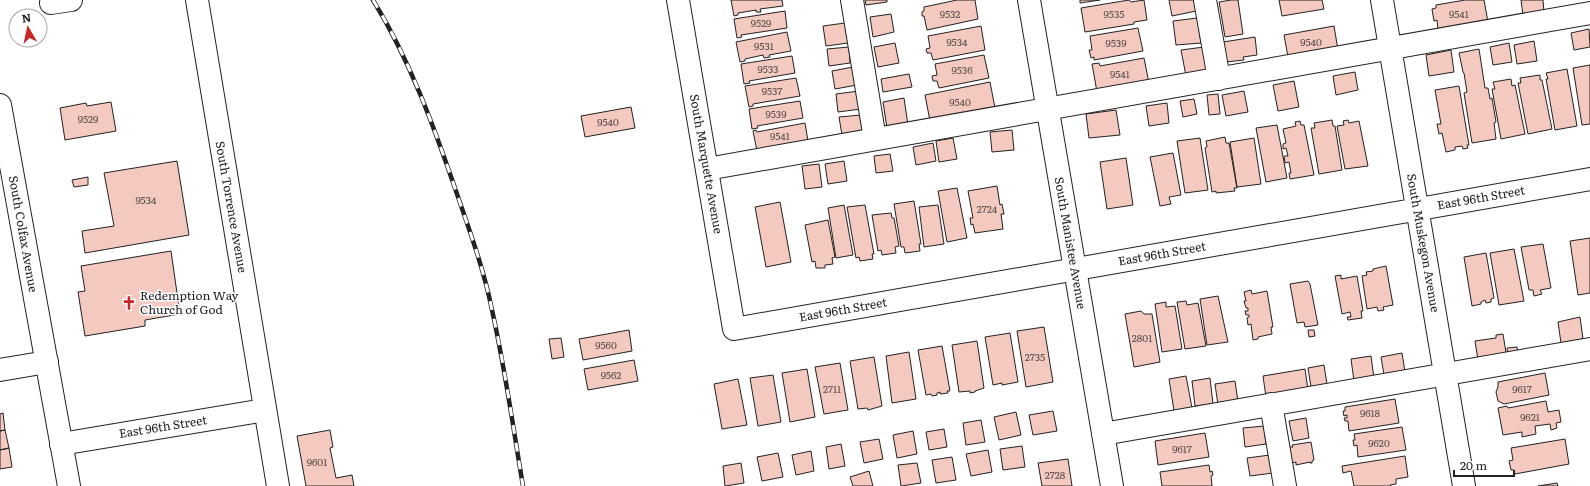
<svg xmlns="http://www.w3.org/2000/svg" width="1590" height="486" font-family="Literata,serif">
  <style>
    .building { fill: #f3c9c0; stroke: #222 }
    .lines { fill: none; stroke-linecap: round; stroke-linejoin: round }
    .minor-casing { stroke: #222; stroke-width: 24 }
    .major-casing { stroke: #222; stroke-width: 24 }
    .minor { stroke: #fff; stroke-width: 22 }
    .major { stroke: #fff; stroke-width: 22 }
    .rail-casing { stroke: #222; stroke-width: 4.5 }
    .rail { stroke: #fff; stroke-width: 3; stroke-dasharray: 9; stroke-linecap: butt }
    .labels { text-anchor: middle; stroke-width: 3; stroke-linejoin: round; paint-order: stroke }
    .number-label { font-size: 10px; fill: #564c4a }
    .street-label { font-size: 12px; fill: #222; stroke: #fff }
    .poi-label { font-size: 12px; fill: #222; stroke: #fff; text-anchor: start }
  </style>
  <rect width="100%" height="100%" fill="#fff"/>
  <!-- building -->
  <path class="building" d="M731 0H782L783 6 760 9 761 12H756V10L738 13V15L734 16Z
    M865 0H887V2L866 5Z
    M957 0H975L978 19 927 30 924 16H922V12L924 11V7Z
    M1080 0H1100L1080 3Z
    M1129 0 1131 2 1144 0 1147 20 1134 22V24L1085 32 1081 8Z
    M1169 0H1194L1196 11 1172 16Z
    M1231 0H1238L1243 34 1225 37 1219 2Z
    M1279 0H1322L1324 9 1282 16Z
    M1465 0H1484L1488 22 1438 30 1437 20 1434 21 1432 9 1436 8V5Z
    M1521 0H1543L1544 12 1523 15Z
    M785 11 787 28 741 35 742 37 737 38 734 19Z
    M891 14 894 32 873 37 870 17Z
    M1197 18 1201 43 1176 45 1173 21Z
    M845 23 848 43 826 46 823 26Z
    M981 26 985 50 933 60 931 53H927L926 49 930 48 928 36Z
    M1334 26 1338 50 1288 57 1284 35Z
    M1138 28 1143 51 1094 60V57L1091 58 1089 50H1092L1090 36Z
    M1589 29 1590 47 1574 50 1571 33Z
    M787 32 791 51 769 55 770 57 764 58 763 55 745 59V61L740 62 736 42Z
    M1255 37 1257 55 1243 57 1244 60 1226 62 1223 42Z
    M1534 41 1537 61 1517 64 1514 45Z
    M895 43 899 63 878 67 874 47Z
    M1509 43 1512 62 1493 65 1490 47Z
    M849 47 850 63 829 66 827 49Z
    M1204 47 1207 72 1186 76 1181 50Z
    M1479 49 1485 88H1488L1490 99 1492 98 1496 122 1494 123 1496 139 1472 143 1464 93 1467 92 1464 73 1463 72 1459 53Z
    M1451 50 1454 72 1429 76 1426 55Z
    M984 55 989 78 939 88 937 81H933L932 76 937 75 935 64Z
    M792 56 795 73 749 81 750 83 744 84 741 64Z
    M1144 58 1149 83 1097 92 1092 64 1099 63 1100 66Z
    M1590 65V124L1582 125 1573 68Z
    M853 67 857 85 835 89 832 71Z
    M1567 69 1577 126 1555 130 1546 79H1548L1546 73Z
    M1355 72 1358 90 1336 95 1333 76Z
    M909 74 912 87 883 92 881 79Z
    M1540 75V80H1542L1552 129 1528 134 1518 83H1521L1520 78Z
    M796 78 800 96 753 104V106L749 107 745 86Z
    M1511 79 1512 86 1515 85 1525 134 1501 139 1492 89H1495L1493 82Z
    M1294 81 1299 107 1278 111 1273 85Z
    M990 82 995 108 930 121 925 95Z
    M1459 86 1469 145H1467L1468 148 1463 149 1462 146 1455 147V150L1446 152 1442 133 1439 134 1437 124H1441L1435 90Z
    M859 91 861 109 838 112 836 94Z
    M1244 91 1248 112 1226 116 1222 95Z
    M1218 94 1220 114 1209 115 1207 95Z
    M904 98 908 125 887 128 883 102Z
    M1194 99 1197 114 1183 117 1180 101Z
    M800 101 803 118 757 126 758 128 752 129 749 109Z
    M111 102 116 131 65 140 60 108 86 103 87 106Z
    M1167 103 1169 123 1149 126 1146 106Z
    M631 107 635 128 585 137 581 116Z
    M1116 110 1120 135 1089 138 1086 114Z
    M861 115 863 132 842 135 839 117Z
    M1332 120 1333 126H1335L1342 170 1319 174 1311 128H1315L1314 123Z
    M1348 120 1349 123 1359 121 1368 166 1345 169 1337 126 1344 125 1343 121Z
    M1300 121 1301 125H1304L1314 175 1290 179 1289 173H1291L1289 162 1285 163 1284 156H1288L1286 148 1283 149V144L1286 143 1283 129 1296 126 1295 122Z
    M805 123 808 141 757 151 753 131 756 130 757 132Z
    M1277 125 1287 178 1266 182 1256 128Z
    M1012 130 1014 150 992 152 990 132Z
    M1225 137 1226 143H1229L1237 188H1234L1235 191 1216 193V191L1212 192 1205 148 1207 147 1206 141Z
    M953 138 957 159 939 162 936 141Z
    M1200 138 1208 190 1185 193 1177 141Z
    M1254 138 1261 184 1237 187 1230 142Z
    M933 143 936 161 916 165 913 147Z
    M1173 153 1181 195 1169 197 1171 204 1160 206 1150 157Z
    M890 154 893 171 876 173 874 156Z
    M1126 158 1133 205 1107 209 1100 162Z
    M177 161 189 235 85 253 82 231 114 226 104 173Z
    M844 161 847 181 828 184 825 164Z
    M819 164 822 187 805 189 802 166Z
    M88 177V185L74 187 72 180Z
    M997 186 1000 205 1002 204 1004 214H1001L1003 229 975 233 973 224 971 225 970 218H973L968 191Z
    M957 188 967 238 947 242 938 191Z
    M914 201 921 244H919L920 251 905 253 904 247H901L894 204Z
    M780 202 791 262 766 267 755 207Z
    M844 205 853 255 836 258 828 208Z
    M865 205 874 254H872L873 259 860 261 859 257 856 258 847 207Z
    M938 205 944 244 924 247 919 207Z
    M891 213 892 218H894L899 246 895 247 896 253 882 255 881 250 878 251 872 215Z
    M828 220 835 257 832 258 833 264 825 265V268H816L815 261 812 262 805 225Z
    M1590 238V293L1578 295 1570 241Z
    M1543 244 1551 288 1540 290 1542 294 1534 296 1533 290H1529L1521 247Z
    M1514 249 1524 301 1499 305 1490 253Z
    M171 251 180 314 145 320V326L85 336 78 292 85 291 81 266Z
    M1486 253 1494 298 1491 299V302L1486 303 1485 300 1481 302V304L1472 306 1464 257Z
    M1386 266 1393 305 1383 307 1384 310 1378 311 1377 307 1367 309 1362 276 1367 275 1366 272 1373 271V269Z
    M1341 275V279L1357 276 1363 311H1361L1362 318 1348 320 1347 317H1351L1350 312 1342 314 1335 276Z
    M1308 281 1310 284 1318 325 1305 327 1304 322 1297 323 1290 284Z
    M1251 290 1252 294 1267 291 1273 327H1271L1272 334 1258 337V339L1253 340 1251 324 1248 325 1247 318 1249 317V315H1246L1245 311H1248V308H1246L1244 301H1246L1244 292Z
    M1218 296 1228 342 1207 345 1200 299Z
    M1186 301 1187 305 1198 303 1206 346 1185 349 1177 302Z
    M1166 302V307L1175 306 1182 349 1162 352 1155 304Z
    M1141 311 1144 314H1152L1160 362 1134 367 1125 314Z
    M1580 317 1583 339 1561 343 1558 322Z
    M1044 327 1053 382 1026 387 1017 331Z
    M629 330 632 351 583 360 579 339Z
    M1308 330H1314L1315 336 1309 337Z
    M1010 333 1018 382 1002 385V383L993 385 985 337Z
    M1503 334 1507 359 1478 360 1475 341 1496 338V335Z
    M561 338 564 357 552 359 549 339Z
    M977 341 984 388 975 391V392L970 393V391L959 392 952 345Z
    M942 346 950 391H947L948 393 940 394V392L937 393V395L932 396 931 394 926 395 918 350Z
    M1517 347 1518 354 1508 356 1507 348Z
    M909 352 916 399 892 403 886 356Z
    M1402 353 1405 372 1384 375 1381 357Z
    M1371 356 1374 378 1354 381 1351 359Z
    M874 357 882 406 868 410 867 408 858 409 850 361Z
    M634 360 638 381 588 390 584 369Z
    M840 363 848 410 824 414 815 367Z
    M1324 365 1327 384 1311 387 1308 368Z
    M807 369 815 417 790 422 782 373Z
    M1305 369 1308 390 1266 397 1263 376Z
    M1545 373 1549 395 1504 404 1498 401 1496 392 1498 387V382Z
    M773 375 781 422 758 426 750 378Z
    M1186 376 1192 408 1174 411 1169 379Z
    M1210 378 1213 404 1195 406 1192 381Z
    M738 379 747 425 722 429 714 384Z
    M1235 381 1238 402 1218 405 1215 384Z
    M1395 399 1399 423 1349 431 1348 421H1345L1344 418H1347V415L1344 416 1343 411H1345V407Z
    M1546 401 1548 412 1559 410 1561 422 1556 423 1557 428 1551 430 1550 424 1535 426 1536 434 1522 437V432L1503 435 1498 408 1507 406 1508 408Z
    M1053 411 1057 431 1033 435 1029 415Z
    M1016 412 1021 435 999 440 994 417Z
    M3 413 5 430 0 431V414Z
    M1306 418 1309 438 1293 441 1289 421Z
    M981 420 985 442 966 445 963 423Z
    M1264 426 1266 444 1245 447 1243 428Z
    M1402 427 1406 450 1358 457 1357 445 1354 446 1353 440H1355L1354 434Z
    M944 429 947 447 929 450 926 432Z
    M5 430 9 448 0 450V431Z
    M330 430 333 447 330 448 336 478 352 475 354 486H306L297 436Z
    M913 431 917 454 897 458 893 435Z
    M1205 433 1209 457 1158 465 1155 441Z
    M879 439 883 459 864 463 860 442Z
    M1565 439 1569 464 1515 474 1514 470H1511L1509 461 1513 460 1511 448Z
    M1311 442 1314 460 1312 461V463H1310V462L1296 465V462L1292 463 1289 447H1293L1292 445Z
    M841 444 845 466 829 469 826 447Z
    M1022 446 1025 467 1003 470 1000 449Z
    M9 448 12 467 0 469V450Z
    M988 450 992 472 971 476 966 454Z
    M811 451 814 471 796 475 792 455Z
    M778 453 783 477 762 481 757 457Z
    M1270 455 1273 473 1250 476 1247 458Z
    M1405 456 1408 477 1396 479V484L1390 485 1391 486H1354L1351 471 1343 473 1342 466Z
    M952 457 956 480 936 483 932 460Z
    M1068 459 1072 486H1042L1038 463Z
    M741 463 744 483 725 486 723 466Z
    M917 463 921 483 901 486 898 465Z
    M1209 465 1210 472 1212 471 1213 475 1211 476 1212 486H1162L1160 472Z
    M869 471 873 486H853L850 477Z
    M1557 483 1558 486H1538Z"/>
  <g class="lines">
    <defs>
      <path id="minor" d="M197 0 278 486
        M678 0 734 329 1590 179
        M852 0 875 139
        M1029 0 1112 486
        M1205 0 1219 79
        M1382 0 1464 486
        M51 3 71 0
        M707 169 1590 13
        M0 370 47 362
        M1271 404 1285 486
        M1103 434 1590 349
        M61 444 265 410"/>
      <path id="major" d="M0 105 69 486"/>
    </defs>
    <!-- minor casing -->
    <use href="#minor" class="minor-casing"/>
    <!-- major casing -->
    <use href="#major" class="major-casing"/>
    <!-- minor -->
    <use href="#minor" class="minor"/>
    <!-- major -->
    <use href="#major" class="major"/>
    <defs>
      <path id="rail" d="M373 0C410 60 434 127 457 194 470 232 484 270 492 310 505 368 513 427 523 486"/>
    </defs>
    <!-- rail casing -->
    <use href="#rail" class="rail-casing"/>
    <!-- rail -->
    <use href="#rail" class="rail"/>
  </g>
  <!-- icons -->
  <defs>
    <symbol id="church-bare" viewBox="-9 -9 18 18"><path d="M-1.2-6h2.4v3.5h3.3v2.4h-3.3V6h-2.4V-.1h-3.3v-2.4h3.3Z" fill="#c62828" stroke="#fff" stroke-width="2.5" paint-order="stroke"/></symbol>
  </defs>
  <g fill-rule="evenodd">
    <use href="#church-bare" x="119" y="293" width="20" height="20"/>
  </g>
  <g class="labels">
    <!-- number labels -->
    <g class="number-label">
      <text x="950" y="18">9532</text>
      <text x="1114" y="18">9535</text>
      <text x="1459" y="18">9541</text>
      <text x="761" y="27">9529</text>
      <text x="957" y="46">9534</text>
      <text x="1311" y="46">9540</text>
      <text x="1116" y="47">9539</text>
      <text x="764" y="50">9531</text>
      <text x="768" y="73">9533</text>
      <text x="962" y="74">9536</text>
      <text x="1120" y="78">9541</text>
      <text x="772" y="95">9537</text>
      <text x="960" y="106">9540</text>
      <text x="776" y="118">9539</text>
      <text x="88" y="123">9529</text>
      <text x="608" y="126">9540</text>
      <text x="780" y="140">9541</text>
      <text x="146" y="204">9534</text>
      <text x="987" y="213">2724</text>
      <text x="1142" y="342">2801</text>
      <text x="606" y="349">9560</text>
      <text x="1035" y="361">2735</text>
      <text x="611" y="379">9562</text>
      <text x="832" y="393">2711</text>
      <text x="1522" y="393">9617</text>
      <text x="1370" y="417">9618</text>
      <text x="1530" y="421">9621</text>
      <text x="1379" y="447">9620</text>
      <text x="1182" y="453">9617</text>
      <text x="317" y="466">9601</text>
      <text x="1055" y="479">2728</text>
    </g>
    <!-- street labels -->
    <g class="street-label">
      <text transform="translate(706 164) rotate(80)" y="4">South Marquette Avenue</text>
      <text transform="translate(1481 198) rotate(-10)" y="4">East 96th Street</text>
      <text transform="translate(231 207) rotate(80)" y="4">South Torrence Avenue</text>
      <text transform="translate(23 234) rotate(80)" y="4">South Colfax Avenue</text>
      <text transform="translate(1070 243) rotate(80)" y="4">South Manistee Avenue</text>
      <text transform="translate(1423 243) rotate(80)" y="4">South Muskegon Avenue</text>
      <text transform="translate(1162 254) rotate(-10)" y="4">East 96th Street</text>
      <text transform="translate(843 310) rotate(-10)" y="4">East 96th Street</text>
      <text transform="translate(163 427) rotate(-9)" y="4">East 96th Street</text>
    </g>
    <!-- poi labels -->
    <g class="poi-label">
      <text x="140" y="300">Redemption Way<tspan x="140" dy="14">Church of God</tspan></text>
    </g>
  </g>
  <!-- north arrow -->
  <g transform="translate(28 28) rotate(351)"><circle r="19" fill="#ffffff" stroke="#a7a7a7"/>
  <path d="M0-3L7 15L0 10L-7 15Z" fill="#c62828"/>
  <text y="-6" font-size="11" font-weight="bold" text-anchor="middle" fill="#222222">N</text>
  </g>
  <!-- scale -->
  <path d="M1454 470v6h60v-6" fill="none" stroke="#222222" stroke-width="2"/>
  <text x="1460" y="470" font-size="12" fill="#222222" stroke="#ffffff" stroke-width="3" paint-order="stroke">20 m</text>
</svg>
